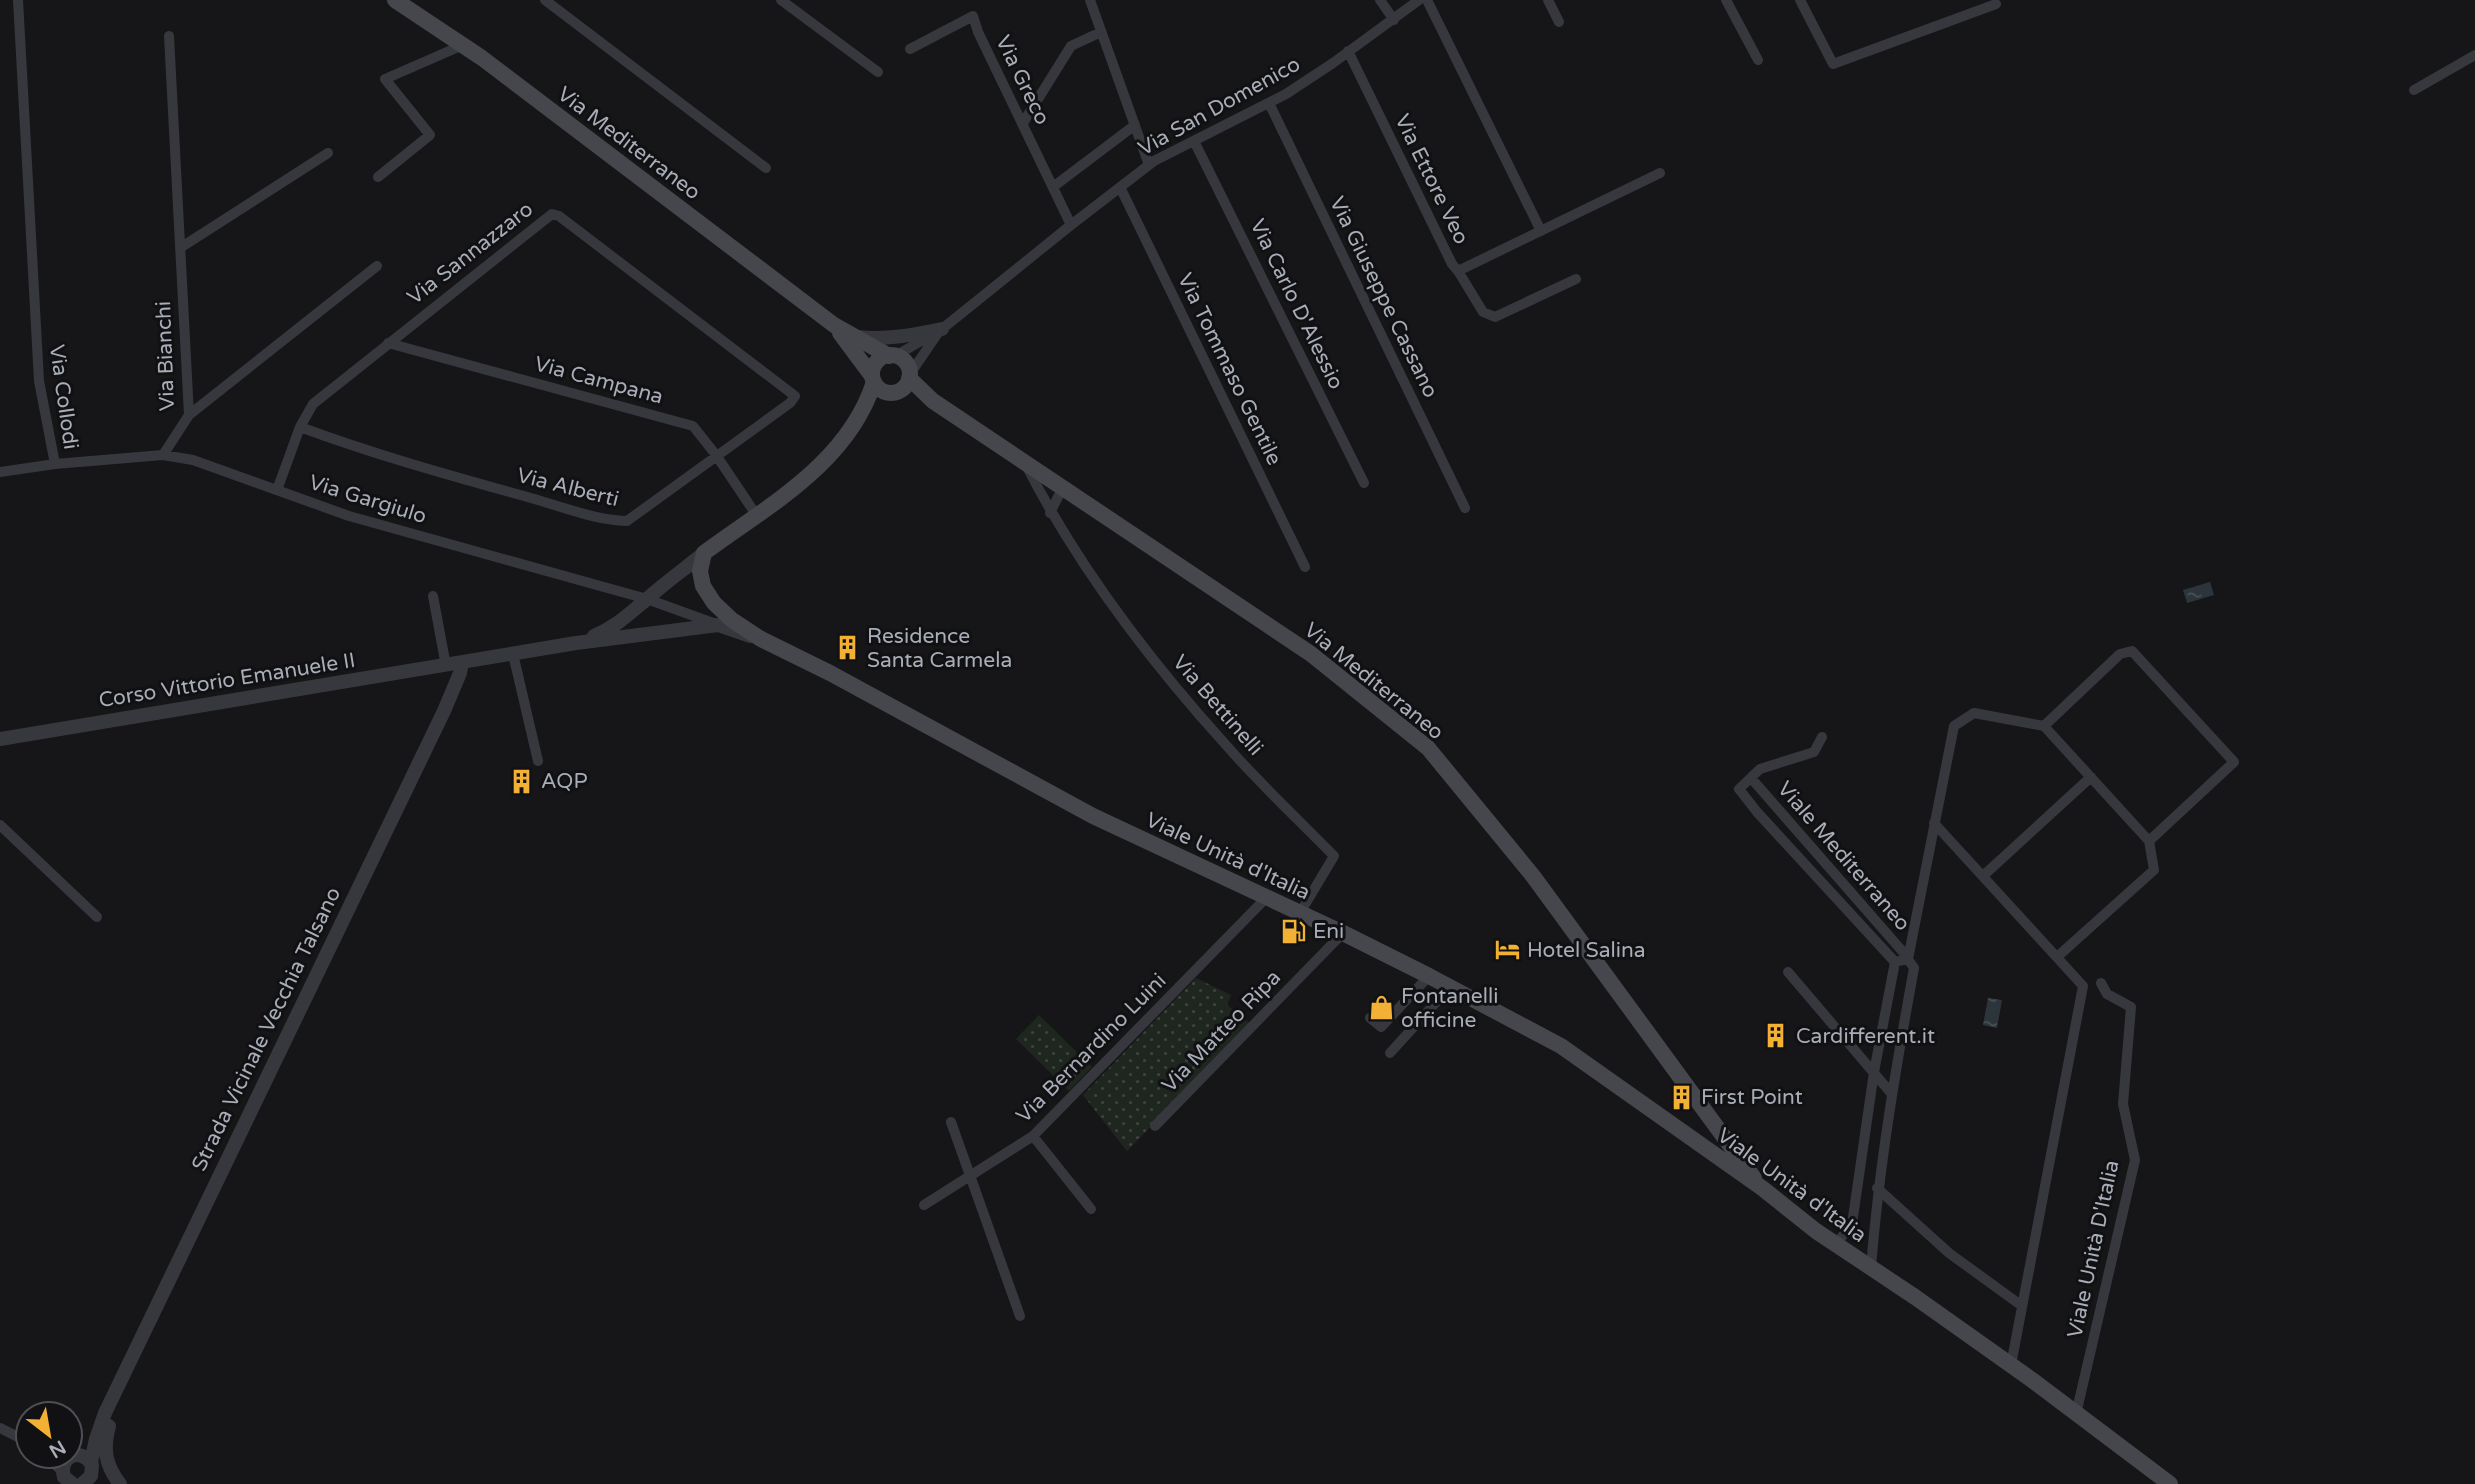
<svg xmlns="http://www.w3.org/2000/svg" width="2475" height="1484" font-family="'Varela Round',sans-serif">
  <style>
    .grass { fill: url(#grass-dots) }
    .water { fill: url(#water-ripples) }
    .lines { fill: none; stroke-linecap: round; stroke-linejoin: round }
    .minor { stroke: #37383d; stroke-width: 10 }
    .tertiary { stroke: #37383d; stroke-width: 14 }
    .secondary { stroke: #45474d; stroke-width: 16 }
    .labels { text-anchor: middle; stroke-width: 6; stroke-linejoin: round; paint-order: stroke }
    .street-label { font-size: 21px; fill: #a8adb8; stroke: #111113 }
    .poi-label { font-size: 21px; fill: #a8adb8; stroke: #111113; text-anchor: start }
  </style>
  <defs>
    <pattern id="grass-dots" width="8" height="8" patternUnits="userSpaceOnUse" patternTransform="scale(1.75)"><rect width="8" height="8" fill="#1e261f"/><path d="M2 2h.1M6 6h.1" fill="none" stroke="#3c433d" stroke-width="1.8" stroke-linecap="round"/></pattern>
    <pattern id="water-ripples" width="26" height="14" patternUnits="userSpaceOnUse" patternTransform="scale(1.75)"><rect width="26" height="14" fill="#2c353c"/><path d="M2 4q2-2 4 0t4 0M15 11q2-2 4 0t4 0" fill="none" stroke="#485056"/></pattern>
  </defs>
  <rect width="100%" height="100%" fill="#161618"/>
  <!-- grass -->
  <path class="grass" d="M1196 978 1231 995 1227 1005 1251 1024 1127 1151 1083 1095Z
    M1039 1015 1092 1067 1069 1091 1016 1039Z"/>
  <!-- water -->
  <path class="water" d="M2210 582 2214 595 2187 603 2183 590Z
    M1988 998 2002 1000 1997 1028 1983 1025Z"/>
  <g class="lines">
    <!-- minor -->
    <path class="minor" d="M18 0 39 381 55 464
      M545 0 766 168
      M781 0 878 72
      M1090 0 1149 165
      M1380 0 1394 20
      M1427 0 1541 231
      M1548 0 1559 22
      M1726 0 1758 60
      M1800 0 1833 64 1996 4
      M910 49 973 16 978 32 1071 225
      M1348 51 1452 264 1458 271 1660 173
      M2414 90 2475 55
      M1269 103 1465 508
      M1023 123 1071 46 1101 32
      M1194 141 1364 483
      M378 177 430 135 385 79 463 45
      M1053 187 1135 125
      M1120 187 1305 567
      M180 248 328 153
      M1458 271 1483 312 1495 317 1576 279
      M388 343 693 426 716 455 757 516
      M895 356 942 329 1071 225 1154 161 1286 94 1333 63 1419 0
      M910 374 938 333
      M189 415 377 266
      M163 455 189 415 169 36
      M1027 467C1079 568 1149 660 1226 745 1260 784 1298 819 1334 856L1300 913
      M0 472 55 464 163 455 193 460 349 516 647 599 716 624
      M277 490 300 427 313 404 552 214 559 216 795 396 790 403 627 521C593 520 557 505 524 496 448 475 373 454 300 427
      M1050 513 1063 487
      M433 596 446 666
      M513 654 538 761
      M1822 737 1814 752 1760 769 1739 789 1757 812 1895 962 1908 959
      M1751 778 1903 952 1914 968C1896 1067 1879 1166 1871 1268
      M1934 823 2083 986 2011 1365
      M0 825 97 917
      M1984 875 2091 777
      M2057 957 2154 870 2149 841
      M1908 959 1954 726 1974 713 2044 726 2120 654 2132 651 2234 762 2149 841 2044 726
      M1788 972 1891 1093
      M1370 1018 1381 1027 1429 976
      M1390 1053 1450 987
      M951 1122 1020 1316
      M1155 1126 1343 933
      M1033 1136 1091 1209
      M1877 1188 1949 1253 2022 1306
      M924 1205 1033 1136 1267 897
      M1836 1244 1852 1224 1874 1072 1895 962
      M2076 1414 2135 1160 2123 1104 2131 1007 2107 994 2101 983
      M0 1428 28 1442
      M46 1456 62 1471"/>
    <!-- tertiary -->
    <path class="tertiary" d="M857 337C887 340 913 335 942 329
      M594 636C616 627 630 613 648 598 666 582 686 568 704 553
      M0 739 576 643 718 625 750 636
      M109 1426C103 1449 105 1465 120 1484
      M91 1462 96 1439 105 1413 444 711 460 673 462 663
      M73 1484 64 1477C58 1456 81 1446 92 1465L91 1476 82 1484"/>
    <!-- secondary -->
    <path class="secondary" d="M395 0 482 58 834 325 889 356
      M840 333 872 376
      M872 374a19 19 0 1 1 38 0a19 19 0 1 1-38 0Z
      M909 378 933 401 1311 654 1428 748 1533 876 1754 1178
      M874 382C848 463 769 505 704 553L700 571 703 586 714 603 732 620 761 639 830 673 1093 816 1343 933 1429 976 1561 1046 1762 1188 1816 1231 1915 1297 2032 1380 2170 1484"/>
  </g>
  <!-- icons -->
  <defs>
    <symbol id="building-bare" viewBox="-9 -9 18 18"><path d="M-4-6H4V6H1V3H-1V6H-4ZM-2.5-4.3h1.7v1.8h-1.7ZM.8-4.3h1.7v1.8H.8ZM-2.5-1h1.7V.8h-1.7ZM.8-1h1.7V.8H.8Z" fill="#f2b134" stroke="#111113" stroke-width="2.5" paint-order="stroke"/></symbol>
    <symbol id="fuel-bare" viewBox="-9 -9 18 18"><path d="M-5.5-6h7V0h2V4h1.3V-2.5L3-4.5l.8-.8L6-3V5H2.5V1h-1V6h-7ZM-4.2-4.7v3.2H.2V-4.7Z" fill="#f2b134" stroke="#111113" stroke-width="2.5" paint-order="stroke"/></symbol>
    <symbol id="hotel-bare" viewBox="-9 -9 18 18"><path d="M-6-4.5h1.5V1H6V5H4.5V3h-9V5H-6ZM-4 0a1.8 1.8 0 1 1 3.6 0ZM.5 0V-2.5h3Q6-2.5 6 0Z" fill="#f2b134" stroke="#111113" stroke-width="2.5" paint-order="stroke"/></symbol>
    <symbol id="shop-bare" viewBox="-9 -9 18 18"><path d="M-5-2.5h2.3a2.7 3.5 0 0 1 5.4 0H5L5.5 6h-11ZM-1.5-2.5h3a1.5 2.3 0 0 0-3 0Z" fill="#f2b134" stroke="#111113" stroke-width="2.5" paint-order="stroke"/></symbol>
  </defs>
  <g fill-rule="evenodd">
    <use href="#building-bare" x="830" y="630" width="35" height="35"/>
    <use href="#building-bare" x="504" y="764" width="35" height="35"/>
    <use href="#fuel-bare" x="1276" y="914" width="35" height="35"/>
    <use href="#hotel-bare" x="1490" y="932" width="35" height="35"/>
    <use href="#shop-bare" x="1364" y="990" width="35" height="35"/>
    <use href="#building-bare" x="1758" y="1018" width="35" height="35"/>
    <use href="#building-bare" x="1664" y="1080" width="35" height="35"/>
  </g>
  <g class="labels">
    <!-- street labels -->
    <g class="street-label">
      <text transform="translate(1023 80) rotate(64)" y="7">Via Greco</text>
      <text transform="translate(1219 106) rotate(-29)" y="7">Via San Domenico</text>
      <text transform="translate(629 143) rotate(37)" y="7">Via Mediterraneo</text>
      <text transform="translate(1432 179) rotate(64)" y="7">Via Ettore Veo</text>
      <text transform="translate(470 253) rotate(-38)" y="7">Via Sannazzaro</text>
      <text transform="translate(1384 297) rotate(64)" y="7">Via Giuseppe Cassano</text>
      <text transform="translate(1297 304) rotate(64)" y="7">Via Carlo D'Alessio</text>
      <text transform="translate(165 356) rotate(-92)" y="7">Via Bianchi</text>
      <text transform="translate(1230 369) rotate(64)" y="7">Via Tommaso Gentile</text>
      <text transform="translate(599 380) rotate(15)" y="7">Via Campana</text>
      <text transform="translate(64 397) rotate(82)" y="7">Via Collodi</text>
      <text transform="translate(568 487) rotate(14)" y="7">Via Alberti</text>
      <text transform="translate(368 499) rotate(17)" y="7">Via Gargiulo</text>
      <text transform="translate(227 680) rotate(-9)" y="7">Corso Vittorio Emanuele II</text>
      <text transform="translate(1374 681) rotate(39)" y="7">Via Mediterraneo</text>
      <text transform="translate(1218 705) rotate(49)" y="7">Via Bettinelli</text>
      <text transform="translate(1228 856) rotate(25)" y="7">Viale Unità d'Italia</text>
      <text transform="translate(1844 856) rotate(49)" y="7">Viale Mediterraneo</text>
      <text transform="translate(266 1029) rotate(-64)" y="7">Strada Vicinale Vecchia Talsano</text>
      <text transform="translate(1221 1031) rotate(-46)" y="7">Via Matteo Ripa</text>
      <text transform="translate(1091 1048) rotate(-45)" y="7">Via Bernardino Luini</text>
      <text transform="translate(1792 1185) rotate(36)" y="7">Viale Unità d'Italia</text>
      <text transform="translate(2093 1249) rotate(-78)" y="7">Viale Unità D'Italia</text>
    </g>
    <!-- poi labels -->
    <g class="poi-label">
      <text x="867" y="643">Residence<tspan x="867" dy="24">Santa Carmela</tspan></text>
      <text x="541" y="788">AQP</text>
      <text x="1313" y="938">Eni</text>
      <text x="1527" y="957">Hotel Salina</text>
      <text x="1401" y="1003">Fontanelli<tspan x="1401" dy="24">officine</tspan></text>
      <text x="1796" y="1043">Cardifferent.it</text>
      <text x="1701" y="1104">First Point</text>
    </g>
  </g>
  <!-- north arrow -->
  <g transform="translate(49 1435) rotate(149)"><circle r="33" fill="#111113" stroke="#4d4f55" stroke-width="2"/>
  <path d="M0-5L12 26L0 18L-12 26Z" fill="#f2b134"/>
  <text y="-10" font-size="19" font-weight="bold" text-anchor="middle" fill="#a8adb8">N</text>
  </g>
</svg>
